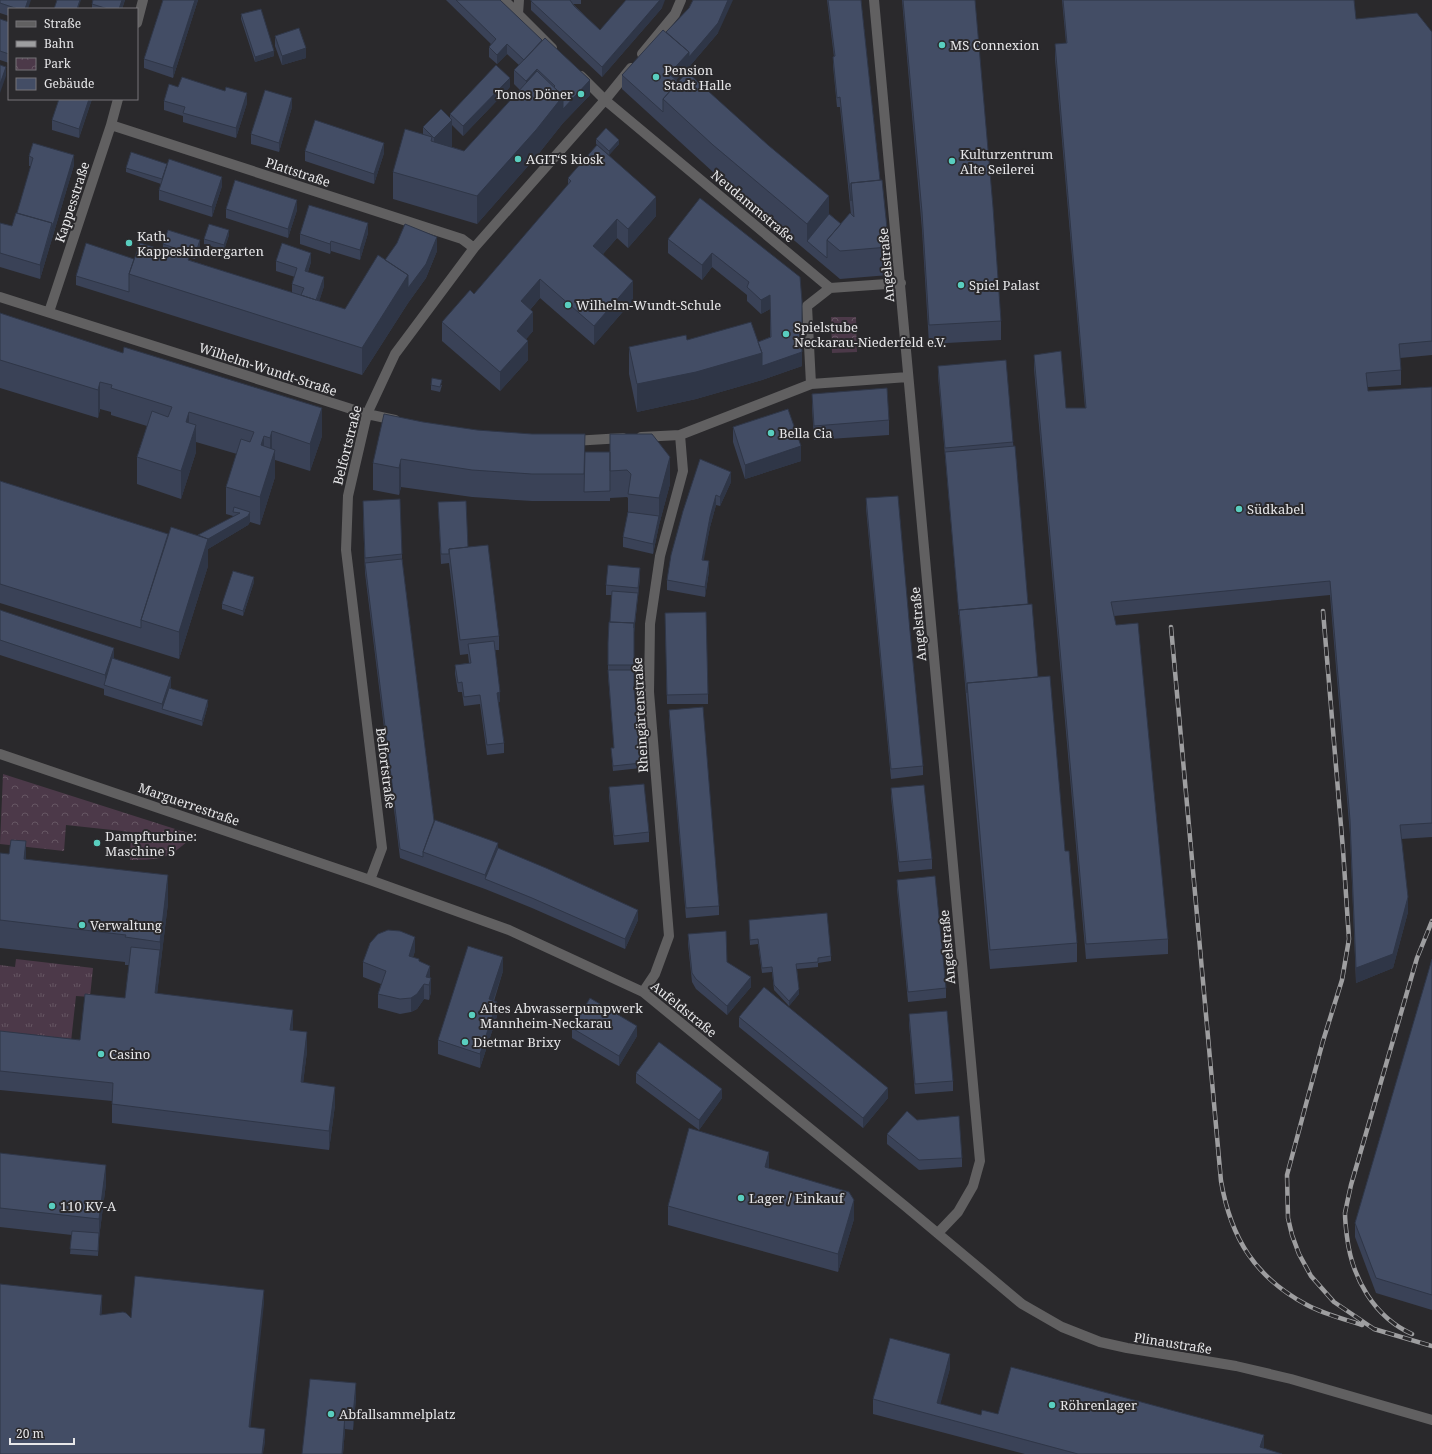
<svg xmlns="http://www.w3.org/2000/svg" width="1432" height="1454" font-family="'Noto Serif',serif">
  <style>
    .grass { fill: url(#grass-tufts) }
    .park { fill: url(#park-crowns) }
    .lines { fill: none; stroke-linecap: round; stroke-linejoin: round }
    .street { stroke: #616061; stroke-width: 10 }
    .rail-casing { stroke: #9e9ea0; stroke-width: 4.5 }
    .rail { stroke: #2a292c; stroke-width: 3; stroke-dasharray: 9; stroke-linecap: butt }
    .wall { fill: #3a4257 }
    .shaded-wall { fill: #2f3647 }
    .building { fill: #434d65; stroke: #2f3647 }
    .poi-dot { fill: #59cebf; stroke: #2a292c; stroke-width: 1.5 }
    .labels { text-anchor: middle; stroke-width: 4; stroke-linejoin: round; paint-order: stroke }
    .poi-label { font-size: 13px; fill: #e7e7e9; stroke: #2a292c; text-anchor: start }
    .street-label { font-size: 13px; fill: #e7e7e9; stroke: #2a292c }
  </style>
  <defs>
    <pattern id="grass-tufts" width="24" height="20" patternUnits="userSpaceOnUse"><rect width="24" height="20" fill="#4c3949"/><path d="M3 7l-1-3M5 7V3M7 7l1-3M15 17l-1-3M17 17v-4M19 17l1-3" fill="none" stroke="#665663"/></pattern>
    <pattern id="park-crowns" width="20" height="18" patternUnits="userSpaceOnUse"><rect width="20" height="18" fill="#4c3949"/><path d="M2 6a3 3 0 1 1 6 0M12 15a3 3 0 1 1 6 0" fill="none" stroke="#665663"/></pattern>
  </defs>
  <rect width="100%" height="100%" fill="#2a292c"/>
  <!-- grass -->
  <path class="grass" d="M16 959 93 968 90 997 76 996 70 1051 0 1043V965L15 967Z"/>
  <!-- park -->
  <path class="park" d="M831 317H856L857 352 832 353Z
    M3 774 194 835C171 858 162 860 130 860L131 832 66 825 64 851 0 844Z"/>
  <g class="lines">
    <!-- street -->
    <path class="street" d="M504 0 552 48
      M874 0 980 1161 973 1186 958 1212 938 1233
      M518 14 519 0
      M137 23 143 0
      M642 54 675 14 681 0
      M581 76 605 100 830 288 901 283
      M111 125 462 239 474 248
      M0 297 367 414 395 420
      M49 312 111 125 118 99
      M811 384 807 306 830 288
      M641 437 680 435 811 384 908 377
      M573 441 623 438
      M0 754 370 880 509 930 643 992 905 1206 1022 1304 1062 1327 1100 1342 1127 1348 1236 1366 1291 1379 1432 1420
      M370 880 382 848 346 550 348 496 367 414 395 354 474 248 605 100 631 68
      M643 992 655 974 669 936 649 692 650 624 660 556 683 471 680 435"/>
    <defs>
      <path id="rail" d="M1323 611 1343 850 1349 939 1342 980 1323 1041 1287 1175 1288 1218 1292 1235 1299 1254 1311 1276 1334 1302 1374 1329 1432 1346
        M1171 627 1221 1181C1231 1239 1255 1277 1307 1305 1324 1314 1344 1319 1362 1325
        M1412 1334C1374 1317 1352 1278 1347 1237 1346 1229 1345 1220 1345 1213 1347 1203 1349 1194 1351 1185L1417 958 1432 921"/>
    </defs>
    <!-- rail casing -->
    <use href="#rail" class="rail-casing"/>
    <!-- rail -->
    <use href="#rail" class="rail"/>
  </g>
  <!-- wall -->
  <path class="wall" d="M0 0 28 9H9V16L0 13Z
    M93 0H125L122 9H92V4Z
    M163 0H198L173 78 144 68V59Z
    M446 0H500L590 95 563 123 536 157 477 224 393 199V172L423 134V127L450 118V114L510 87 463 136 452 125V147L464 151 520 90 514 84V70L519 65 507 54 497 64 489 57V47L491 44Z
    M531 0H581V4H573L600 30 662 8 602 77 531 10Z
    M827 0H861L880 180 889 247V275L840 279 713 172 622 89V75L666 32 718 33 689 67V66L676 80 841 224 851 215 840 107H837L833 66V57H834Z
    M902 0H975L1001 321V340L929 344 922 230Z
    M1062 0H1354L1356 19 1432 32V355L1400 358 1401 370V385L1368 387V391L1432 387V837L1401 839 1408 912 1393 968 1356 983 1350 835 1330 595 1114 616 1168 939V954L1086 959 1034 369V355L1066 408H1085L1055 59V44L1066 43Z
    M241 14 274 56 255 62 241 19Z
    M0 19 9 22V63L0 60Z
    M275 36 306 58 282 65 275 46Z
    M178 87 247 103 236 138 183 122V116L164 110V101Z
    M59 99H92L79 138 52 130V120Z
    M292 107 279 152 251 144V134Z
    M596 139 619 144 609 155 596 144Z
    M305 151 384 153 374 184 305 161Z
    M29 156 74 165 40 279 0 267V223L12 226 17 213 31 166H29Z
    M126 168 222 186 212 217 159 200V190L161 184 126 172Z
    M568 178 656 216 628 248 617 238 603 254 633 300 594 345 540 298 530 310 533 331 526 339 528 360 500 391 442 341V322L474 294 568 185Z
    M226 209 297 210 288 238 226 218Z
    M368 233 360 260 331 251 330 254 300 244V234Z
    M229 235 224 250 204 244V239Z
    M668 239 800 277 802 366 762 380 696 399 637 412 629 374V347L687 340 758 342 770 337V309L761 314 747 301V295L712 267 702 280 668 253Z
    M163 244 200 245 195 259 163 249Z
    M437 251 426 278 408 303 362 375 76 285V276L134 259 189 260 292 293V284L295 277 276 271V261L311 262 308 272 324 286 319 301 345 309 385 260Z
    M0 313 322 436 310 471 275 460V477L260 525 250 522 248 525 208 549V566L179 659 0 603V481L168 534 198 535 233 517V516L226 514V487L237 454 196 442V452L181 499 137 484V457L147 426 111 415V412L100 409 98 418 0 388Z
    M938 366 1013 442 1028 604 1038 677 1065 851 1077 943V962L990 969 938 376Z
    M431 385H442L440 392 431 390Z
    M812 394 889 420V435L814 440 812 408Z
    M423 422 585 452 670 484 659 525 653 554 623 547V537L628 512V498L627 497 610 498V501H532L472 497 401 487 399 495 373 490V463Z
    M733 427 801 461 745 479 733 442Z
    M731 482 720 506 716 505 710 527 703 560 709 571 705 597 667 590V580L683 511Z
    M866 498 923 766V775L891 779 866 508Z
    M363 501 402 554V559L434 821 498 848 638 920 625 949 532 908 485 889 400 858 365 573 363 516Z
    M438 502 468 547 499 636V650H495L500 702H498L504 743V753L487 755 480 704 464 706 462 692H458L455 674V665L469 663 468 654 460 655 449 563 441 564Z
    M640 577 634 633V689L641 768 613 771 611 748H614L608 675V643L612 595H606V585Z
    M254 582 243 616 222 609V604Z
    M0 610 114 659 171 687 170 688 208 705 202 726 104 695V689L0 655Z
    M665 613 708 694V704H667Z
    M669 710 719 906V915L686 918 669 720Z
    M609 787 649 832V842L614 845 609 796Z
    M891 788 932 859V869L899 872 891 797Z
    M0 853 26 859 168 903 157 993 293 1030 307 1051 303 1083 335 1105 329 1150 112 1123V1101L0 1090V1031L80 1040 125 998 129 965H125V962L0 948Z
    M897 880 946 988V998L908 1002 897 889Z
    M749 920 831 956V961L818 963V967L797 969 799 994 789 1006 774 990 772 972 762 973 758 944 750 945Z
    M688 934 727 962 751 987 727 1015 696 989 692 982 688 944Z
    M415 951 413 957 419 961 430 978 431 992 429 1000 424 999 417 1009 411 1012 400 1014 378 1008V994L381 984 363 977V962Z
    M1432 959V1310L1376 1293 1355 1237V1223Z
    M503 971 494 1001 497 1016 480 1068 438 1054V1040Z
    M909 1014 953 1081V1091L915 1094 909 1024Z
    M739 1017 888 1098 863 1128 739 1027Z
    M572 1028 637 1036 619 1066 572 1038Z
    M636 1073 722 1098 699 1130 636 1083Z
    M887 1134 962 1158V1167L919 1170 887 1144Z
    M0 1153 106 1184 99 1238 98 1256 70 1254 72 1235 0 1227Z
    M769 1169 854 1219 838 1272 668 1225V1206Z
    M950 1368 940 1404 981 1415 998 1414 1264 1448 1282 1454H1025L873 1414V1399Z
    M356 1398 353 1430 345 1429 343 1454H302Z"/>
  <!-- shaded-wall -->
  <path class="shaded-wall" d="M28 0H31L28 9H25Z
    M80 0H81L78 9H77Z
    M122 0H125L122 9H119Z
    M195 0H198L173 78V68Z
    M660 0H665L662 8 602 77V67Z
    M728 0H733L718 33 689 67V57Z
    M507 44V54L497 64V55Z
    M306 48V58L282 65V56Z
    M274 51V56L255 62V57Z
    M689 52V66L669 88V74Z
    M6 67V76L0 93V84Z
    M537 69V84L526 95V81Z
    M510 78V87L463 136V126Z
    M590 80V95L563 123 536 157 477 224V196L563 96Z
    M247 93V103L236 138V128Z
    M292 98V107L279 152V143Z
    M89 99H92L79 138V129Z
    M452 120V147L434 165V138Z
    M619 140V144L609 155V151Z
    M384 143V153L374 184V174Z
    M74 155V165L40 279V265Z
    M222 177V186L212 217V207Z
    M829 196V224L807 241V224Z
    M656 197V216L628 248V229Z
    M297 200V210L288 238V229Z
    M617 219V238L593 265V246Z
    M368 223V233L360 260V250Z
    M229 230V235L224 250V245Z
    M437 237V251L426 278 408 303 362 375V348L408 275Z
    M200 240V245L195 259V255Z
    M331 241V251L330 254V244Z
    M311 253V262L305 280V271Z
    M712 253V267L702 280V265Z
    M324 277V286L316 312V302Z
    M540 279V298L521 320V301Z
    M633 281V300L594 345V326Z
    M770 295V309L761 314V300Z
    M533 312V331L517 350V331Z
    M528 341V360L500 391V372Z
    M802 352V366L762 380 696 399 637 412V384L762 353Z
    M100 382V409L98 418V390Z
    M322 408V436L310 471V444Z
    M189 412V440L186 422Z
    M196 425V452L181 499V471Z
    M272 431V458L275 450V477L260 525V497L270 464V438Z
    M264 436V463L261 445Z
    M801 446V461L745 479V465Z
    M670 457V484L659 525 653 554V544L659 516V498Z
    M401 459V487L399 495V468Z
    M731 472V482L720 506V497Z
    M716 495V505L710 527 702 570V560L710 517Z
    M250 512V522L248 525 208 549V566L179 659V632L194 548Z
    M709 561V571L705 597V587Z
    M640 568V577L638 598V588Z
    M254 577V582L243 616V611Z
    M638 593 634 633V675V628Z
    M114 648V662L105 686V675Z
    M171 677V687L164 709H162V704Z
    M500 692V702H497V693Z
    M208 700V705L202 726V721Z
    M26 841V869L24 859Z
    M498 843V858L485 879V875Z
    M168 875V903L155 1012V993L160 950V942Z
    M1408 897V912L1393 968 1356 983V968Z
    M638 910V920L625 949V939Z
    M415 937V951L409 970V956Z
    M503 957V971L489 1013V999Z
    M430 966V980L426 977Z
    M751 977V987L727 1015V1006Z
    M431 978V992L429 1000V985Z
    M424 984V999L417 1009 411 1012V998Z
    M799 989V994L789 1006V1001Z
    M497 1002V1016L480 1068V1054Z
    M293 1010V1029L290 1049V1030Z
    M637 1026V1036L619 1066V1056Z
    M307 1032V1051L301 1101V1082Z
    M335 1087V1105L329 1150V1131Z
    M888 1088V1098L863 1128V1118Z
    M722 1089V1098L699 1130V1120Z
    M769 1152V1171L765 1167Z
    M106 1165V1184L99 1238 98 1256 99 1233V1219Z
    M854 1200V1219L838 1272V1254Z
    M264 1290V1304L249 1441V1427Z
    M102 1295V1310L100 1330V1315Z
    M950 1354V1368L937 1417V1403Z
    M356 1383V1398L353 1430V1416Z
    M345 1415V1429L343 1454H342Z
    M265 1429V1443L263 1454H262Z
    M1264 1435V1449L1260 1447Z"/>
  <!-- building -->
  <path class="building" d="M0 0H28L25 9H18L0 3Z
    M57 0H80L77 9H54Z
    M93 0H122L119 9H108L92 4Z
    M163 0H195L173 68 144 59Z
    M456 0H500L542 40 524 60 507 44 497 55 489 47 496 39Z
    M531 0H570L574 6 600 30 626 0H660L602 67 531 1Z
    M693 0H728L718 23 689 57V52L666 32 689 8Z
    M828 0H861L880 180 851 183V201L840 97 837 98 833 57 835 56Z
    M903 0H975L993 207 1001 321 929 325 922 212Z
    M1063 0H1354L1356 19 1417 13 1432 32V341L1399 344 1401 370 1366 373 1368 391 1432 387V823L1400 825 1408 897 1393 954 1356 968 1350 820 1330 581 1111 602 1116 625 1138 623 1168 939 1086 944 1034 355 1061 351 1066 408H1086L1055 44 1067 43Z
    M261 9 274 51 255 57 241 14Z
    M0 19 9 22V54L0 51Z
    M299 28 306 48 282 56 275 36Z
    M663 30 689 52 669 74 678 82 663 99V112L622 75Z
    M545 38 590 80 563 109V96L554 87 555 86 537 69 526 81 514 70Z
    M0 65 6 67 0 84Z
    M496 65 510 78 463 126 450 114Z
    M537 71 563 96 536 130 477 196 393 172 405 129 432 137 431 141 464 151Z
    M687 72 768 145 829 196 807 224 713 145 663 99Z
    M182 77 225 91 226 87 247 93 236 128 183 113 185 107 164 101 169 84 178 87Z
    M265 90 292 98 279 143 251 134Z
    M59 99H89L79 129 52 120Z
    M441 109 452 120 434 138 423 127Z
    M315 120 384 143 374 174 305 151Z
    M606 128 619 140 609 151 596 139Z
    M33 143 74 155 52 228V223L17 213 33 158 29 156Z
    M597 145 656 197 628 229 617 219 593 246 633 281 594 326 540 279 521 301 533 312 517 331 528 341 500 372 442 322 470 290 474 294 571 181 568 178Z
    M131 152 167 164 162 179 126 168Z
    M169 159 222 177 212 207 159 190Z
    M235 180 297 200 288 229 226 209Z
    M882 180 889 247 840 251 827 240 850 213 854 217 851 183Z
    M700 198 800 277 802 301V352L762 366V353L758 342 771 337 770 295 761 300 747 287 749 282 712 253 702 265 668 239Z
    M309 205 368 223 360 250 331 241 330 244 300 234Z
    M16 213 52 223 40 265 0 253V223L12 226Z
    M829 214 841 224 827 240V258L807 241Z
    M209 224 229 230 224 245 204 239Z
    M405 224 437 237 426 264 408 288V275L385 260 397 243Z
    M168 230 200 240 195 255 163 244Z
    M86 243 134 259 129 274V292L76 276Z
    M140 243 189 258 188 260 345 309 378 255 408 275 362 348 129 274Z
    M282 243 311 253 305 271 324 277 316 300 301 295 304 288 292 284 297 268 276 261Z
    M0 313 123 353 124 347 322 408 310 444 272 431 270 438 264 436 261 445 275 450 260 497 226 487 241 439 250 442 254 432 189 412 186 422 196 425 181 471 137 457 152 411 168 417 172 407 111 388 112 385 100 382 98 390 0 360Z
    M751 322 762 353 696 372 637 384 629 347 686 335 687 340Z
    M1006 360 1013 442 945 448 938 366Z
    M432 378 442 380 440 387 431 385Z
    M887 388 889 420 814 426 812 394Z
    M788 409 801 446 745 465 733 427Z
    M384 414 423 422 477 430 532 434H585L584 474H532L472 470 401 459 399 468 373 463Z
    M610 434H652L670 457 659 498 628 494 631 474 627 470 610 471Z
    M1015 446 1028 604 959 610V615L945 452Z
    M585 452H610V491L584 492Z
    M700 459 731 472 720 497 716 495 710 517 702 560 709 561 705 587 667 580 671 555 683 511Z
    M0 481 168 534 141 620V628L0 584Z
    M898 496 910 631 923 766 891 769 866 498Z
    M400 499 402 554 365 558 363 501Z
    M466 501 468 547 449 549V554H441L438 502Z
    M234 507 250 512 248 516 208 539 198 535 240 513 233 512Z
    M628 512 659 516 653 544 623 537Z
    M171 527 208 539 179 632 141 620Z
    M488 545 499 636 460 640 449 549Z
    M402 559 434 821 423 852V857L400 849 365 563Z
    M608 565 640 568 638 588 606 585Z
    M233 571 254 577 243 611 222 604Z
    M612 591 638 593 634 628V623L610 622Z
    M1032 604 1038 677 967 683V693L959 610Z
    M0 610 114 648 105 675 0 640Z
    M706 612 708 694 667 695 665 613Z
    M609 622 634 623V665H608V643Z
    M494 641 500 692 497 693 504 743 487 745 480 695 464 697 462 682 458 683 455 665 471 663 468 644Z
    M112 658 171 677 162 704 104 685Z
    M608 670H634V689L641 763 613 766 611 748H614Z
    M1050 676 1065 851H1069L1077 943 990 950 967 683Z
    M169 688 208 700 202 721 162 709Z
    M703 707 719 906 686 908 669 710Z
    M644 784 649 832 614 836 609 787Z
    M924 785 932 859 899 862 891 788Z
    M435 820 498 843 485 875 423 852Z
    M11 840 26 841 24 859 168 875 160 942 125 937 126 935 0 920V853L9 854Z
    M498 848 546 868 638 910 625 939 532 898 485 879Z
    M935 876 946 988 908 992 897 880Z
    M827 913 831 956 818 958V962L796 964 799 989 789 1001 774 985 772 967 762 968 758 939 750 940 749 920Z
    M388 930 400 931 415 937 409 956 419 959V961L430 966 426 977 431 978 429 985 424 984 417 994 411 998 400 999 378 994 386 971 363 962 370 943 378 934Z
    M726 931 727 962 751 977 727 1006 696 979 692 973 688 934Z
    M468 946 503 957 489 999 497 1002 480 1054 438 1040Z
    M131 947 160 950 155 993 293 1010 290 1030 307 1032 301 1082 335 1087 329 1131 112 1104 113 1083 0 1071V1031L80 1040 85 994 125 998Z
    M1432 959V1295L1376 1278 1355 1223Z
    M764 987 888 1088 863 1118 739 1017Z
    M590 998 637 1026 619 1056 572 1028Z
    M947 1011 953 1081 915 1084 909 1014Z
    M659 1042 722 1089 699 1120 636 1073Z
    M907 1111 917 1120 959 1116 962 1158 919 1160 887 1134Z
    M689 1128 769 1152 765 1167 849 1192 854 1200 838 1254 668 1206Z
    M0 1153 106 1165 99 1219 0 1208Z
    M72 1231 99 1233 98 1251 70 1249Z
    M135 1276 264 1290 249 1427 265 1429 262 1454H0V1284L102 1295 100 1315 123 1312 126 1313 131 1318Z
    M890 1338 950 1354 937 1403 981 1415 982 1410 998 1414 1011 1367 1264 1435 1260 1447 1282 1454H1078L873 1399Z
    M310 1379 356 1383 353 1416 345 1415 342 1454H302Z"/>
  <!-- markers -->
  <g class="poi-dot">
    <circle cx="942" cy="45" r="4"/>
    <circle cx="656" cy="77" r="4"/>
    <circle cx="581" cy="94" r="4"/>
    <circle cx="518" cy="159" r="4"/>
    <circle cx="952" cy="161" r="4"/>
    <circle cx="129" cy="243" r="4"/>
    <circle cx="961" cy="285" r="4"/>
    <circle cx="568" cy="305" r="4"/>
    <circle cx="786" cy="334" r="4"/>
    <circle cx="771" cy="433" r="4"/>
    <circle cx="1239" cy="509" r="4"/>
    <circle cx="97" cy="843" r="4"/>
    <circle cx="82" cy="925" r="4"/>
    <circle cx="472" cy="1015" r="4"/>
    <circle cx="465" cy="1042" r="4"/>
    <circle cx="101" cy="1054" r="4"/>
    <circle cx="741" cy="1198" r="4"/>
    <circle cx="52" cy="1206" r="4"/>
    <circle cx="1052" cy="1405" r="4"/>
    <circle cx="331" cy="1414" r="4"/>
  </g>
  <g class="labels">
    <!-- poi labels -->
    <g class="poi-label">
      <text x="950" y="50">MS Connexion</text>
      <text x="664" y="75">Pension<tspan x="664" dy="15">Stadt Halle</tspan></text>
      <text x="573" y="99" text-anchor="end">Tonos Döner</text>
      <text x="960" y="159">Kulturzentrum<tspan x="960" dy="15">Alte Seilerei</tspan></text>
      <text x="526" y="164">AGIT‘S kiosk</text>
      <text x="137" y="241">Kath.<tspan x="137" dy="15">Kappeskindergarten</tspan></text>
      <text x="969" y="290">Spiel Palast</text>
      <text x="576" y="310">Wilhelm-Wundt-Schule</text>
      <text x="794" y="332">Spielstube<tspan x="794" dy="15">Neckarau-Niederfeld e.V.</tspan></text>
      <text x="779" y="438">Bella Cia</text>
      <text x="1247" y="514">Südkabel</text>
      <text x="105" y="841">Dampfturbine:<tspan x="105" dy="15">Maschine 5</tspan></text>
      <text x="90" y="930">Verwaltung</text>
      <text x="480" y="1013">Altes Abwasserpumpwerk<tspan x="480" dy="15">Mannheim-Neckarau</tspan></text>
      <text x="473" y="1047">Dietmar Brixy</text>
      <text x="109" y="1059">Casino</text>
      <text x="749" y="1203">Lager / Einkauf</text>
      <text x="60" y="1211">110 KV-A</text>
      <text x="1060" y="1410">Röhrenlager</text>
      <text x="339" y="1419">Abfallsammelplatz</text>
    </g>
    <!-- street labels -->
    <g class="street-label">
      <text transform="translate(298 172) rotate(18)" y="5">Plattstraße</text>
      <text transform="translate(72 202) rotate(-72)" y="5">Kappesstraße</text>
      <text transform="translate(753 206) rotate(40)" y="5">Neudammstraße</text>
      <text transform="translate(886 265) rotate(-95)" y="5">Angelstraße</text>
      <text transform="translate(268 369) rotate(18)" y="5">Wilhelm-Wundt-Straße</text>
      <text transform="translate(347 445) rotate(-76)" y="5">Belfortstraße</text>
      <text transform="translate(918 624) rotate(-95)" y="5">Angelstraße</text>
      <text transform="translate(640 715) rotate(-93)" y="5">Rheingärtenstraße</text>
      <text transform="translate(386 768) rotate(83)" y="5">Belfortstraße</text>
      <text transform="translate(189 804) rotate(19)" y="5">Marguerrestraße</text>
      <text transform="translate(947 947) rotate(-95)" y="5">Angelstraße</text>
      <text transform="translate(684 1009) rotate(39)" y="5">Aufeldstraße</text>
      <text transform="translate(1173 1343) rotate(9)" y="5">Plinaustraße</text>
    </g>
  </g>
  <!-- legend -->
  <rect x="8" y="8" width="130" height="92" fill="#2a292c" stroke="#767578"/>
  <rect x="16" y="21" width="20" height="6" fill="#616061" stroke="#767578"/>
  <text x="44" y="28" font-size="12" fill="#e7e7e9">Straße</text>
  <rect x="16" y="41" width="20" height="6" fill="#9e9ea0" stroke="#767578"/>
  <text x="44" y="48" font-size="12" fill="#e7e7e9">Bahn</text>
  <rect x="16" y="58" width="20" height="12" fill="url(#park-crowns)" stroke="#767578"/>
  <text x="44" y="68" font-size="12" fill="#e7e7e9">Park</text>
  <rect x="16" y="78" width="20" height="12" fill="#434d65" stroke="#767578"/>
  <text x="44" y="88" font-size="12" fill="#e7e7e9">Gebäude</text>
  <!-- scale -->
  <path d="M10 1438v6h64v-6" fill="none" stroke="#e7e7e9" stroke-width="2"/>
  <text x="16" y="1438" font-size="12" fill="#e7e7e9" stroke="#2a292c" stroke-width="3" paint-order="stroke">20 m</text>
</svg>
